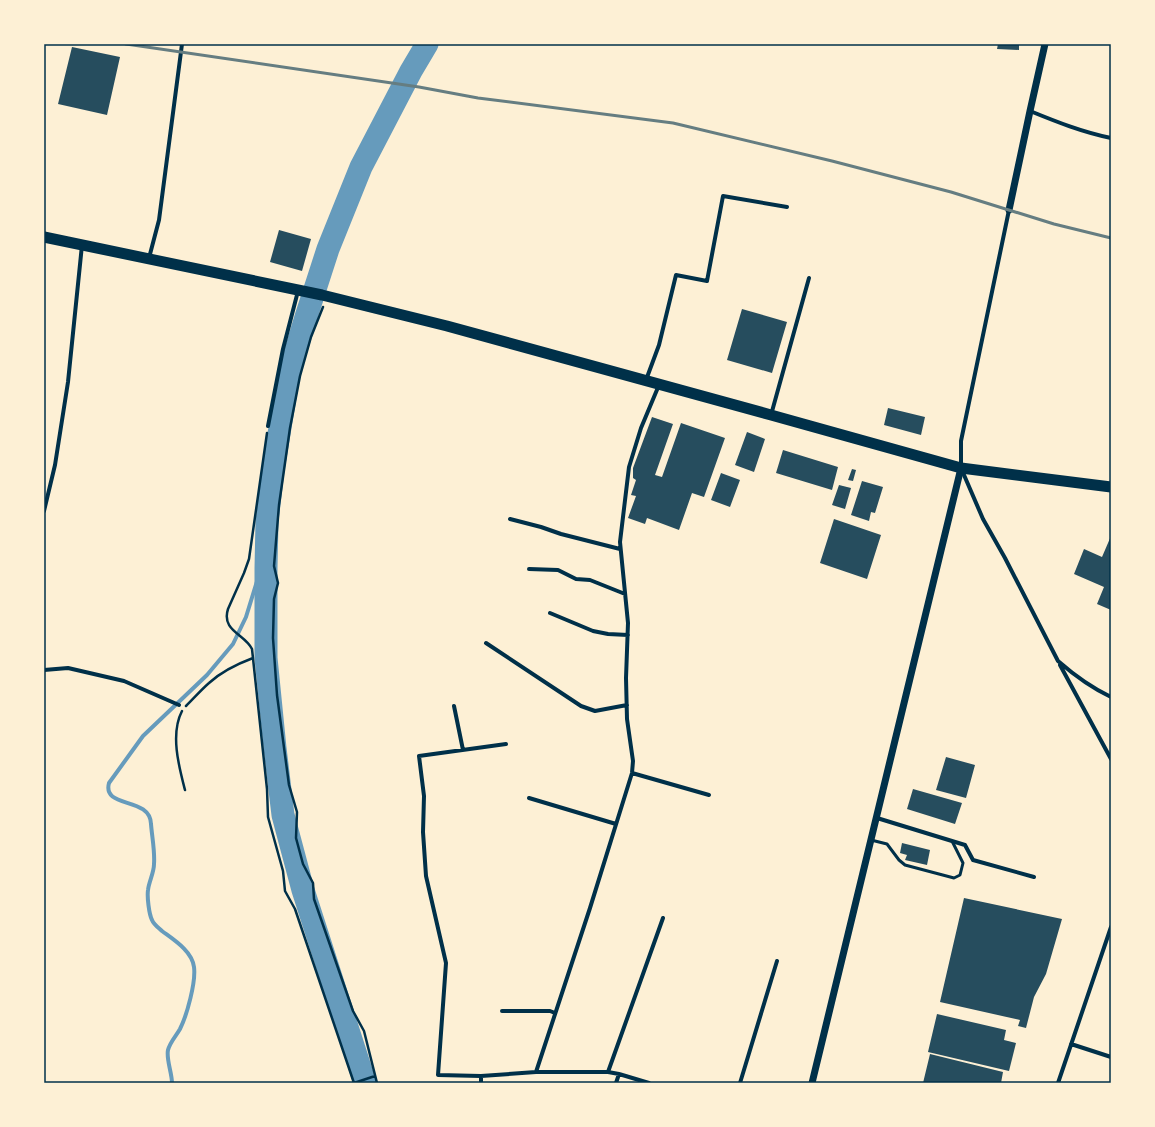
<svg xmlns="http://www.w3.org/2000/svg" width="1155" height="1127" font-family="'Public Sans',sans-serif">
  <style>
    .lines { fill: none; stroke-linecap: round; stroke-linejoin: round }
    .stream { stroke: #669bbc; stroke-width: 4 }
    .river { stroke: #669bbc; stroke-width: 23 }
    .building { fill: #264d5e }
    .path { stroke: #003049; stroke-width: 2.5 }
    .service { stroke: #003049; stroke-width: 3 }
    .minor { stroke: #003049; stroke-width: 4 }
    .tertiary { stroke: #003049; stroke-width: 7 }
    .trunk { stroke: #003049; stroke-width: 11 }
    .rail { stroke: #657d81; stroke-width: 3 }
    .neatline { fill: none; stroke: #003049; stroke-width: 1.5 }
  </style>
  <rect width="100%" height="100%" fill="#fdf0d5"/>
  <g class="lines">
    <!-- stream -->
    <path class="stream" d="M172 1083C172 1073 166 1059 168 1050 170 1042 176 1036 180 1029 187 1015 196 982 194 967 192 951 174 940 162 931 159 928 154 925 152 920 149 914 147 897 148 890 149 881 154 873 154 864 155 851 152 837 151 824 150 796 102 809 109 783L143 736 207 675 233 644 246 617 258 578 266 568"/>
    <!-- river -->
    <path class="river" d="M365 1083 303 890 283 815 275 748 266 658V568L267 521 273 470 289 373 306 317 328 249 361 167 411 71 427 44"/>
  </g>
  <!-- building -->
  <path class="building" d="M998 44H1019V50L997 49Z
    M72 47 120 57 107 115 58 104Z
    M279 230 311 239 302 271 270 262Z
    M742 309 787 322 772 373 727 360Z
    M888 408 925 417 921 435 884 425Z
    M652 417 673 424 655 475 662 477 681 423 725 438 704 497 692 493 679 530 647 518 645 524 628 518 636 496 631 495 636 480 633 478V468Z
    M747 432 765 439 754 472 735 465Z
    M783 450 838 467 832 490 776 473Z
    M852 469 856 470 853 481 848 480Z
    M721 473 740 480 730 507 711 500Z
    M862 481 883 487 875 513 871 512 869 521 851 515Z
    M839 485 851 488 845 509 832 505Z
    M834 519 881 535 867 579 820 563Z
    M1111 536V610L1097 604 1104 587 1074 574 1084 549 1102 557Z
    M946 757 975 765 966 798 936 790Z
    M913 789 962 803 955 824 907 809Z
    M902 843 930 850 927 865 905 860 907 855 900 853Z
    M964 898 1062 919 1046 974 1034 997 1026 1028 1018 1026 1020 1020 940 1002Z
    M937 1014 1006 1030 1004 1040 1016 1043 1009 1071 928 1052Z
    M930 1054 1003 1072 1001 1083H923Z"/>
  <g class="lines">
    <!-- path -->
    <path class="path" d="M323 307 311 337 300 376 290 428 279 505 274 566 278 583 274 599 273 638 277 695 289 785 297 812 296 838 303 864 313 883 314 899 353 1011 364 1031 377 1083
      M267 433 249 559 244 573 228 609C221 631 245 634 252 649L267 789 268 817 283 871 285 891 295 909 354 1083
      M186 706C194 698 201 690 209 683 222 671 237 664 253 658
      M182 711C170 734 179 767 185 790
      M354 1083 375 1076"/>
    <!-- service -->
    <path class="service" d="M871 840 887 844 899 860 905 865 954 878 960 875 963 863 952 841"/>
    <!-- minor -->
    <path class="minor" d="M1030 111C1057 122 1082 132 1111 138
      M1009 210 961 441V468L983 519 1005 558 1058 661C1074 675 1092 688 1111 697
      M149 258 159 220 182 44
      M646 380 659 345 676 275 707 281 723 196 787 207
      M771 415 809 278
      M268 426 283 349 298 291
      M44 511 55 465 68 382 82 245
      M510 519 541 527 561 534 620 549
      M529 569 558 570 576 579 590 580 625 594
      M550 613 593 631 608 634 628 635
      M486 643 581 706 595 711 627 705
      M1060 665 1111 759
      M44 670 68 668 124 681 179 705
      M454 706 463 750
      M506 744 419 756 424 796 423 832 426 876 446 963 438 1075 481 1076 536 1072H608L619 1074 649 1083
      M632 773 709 795
      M529 798 616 824
      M877 818 965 845 973 860 1034 877
      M502 1011H550L555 1013
      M1071 1044 1111 1057
      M536 1072 590 908 632 773 633 761 627 719 626 678 628 623 620 542 629 467 641 428 659 385
      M608 1072 663 918
      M481 1076V1083
      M616 1083 619 1074
      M740 1083 777 961
      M1058 1083 1111 927"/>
    <!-- tertiary -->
    <path class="tertiary" d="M1009 210 1030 111 1045 44
      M812 1083 961 468"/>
    <!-- trunk -->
    <path class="trunk" d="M44 237 322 295 447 326 771 415 961 468 1111 487"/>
    <!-- rail -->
    <path class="rail" d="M126 44 419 87 478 98 673 123 832 161 951 192 1054 224 1111 238"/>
  </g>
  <!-- border -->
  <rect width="1155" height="1127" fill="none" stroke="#fdf0d5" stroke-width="90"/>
  <rect x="45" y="45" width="1065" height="1037" class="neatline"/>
</svg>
